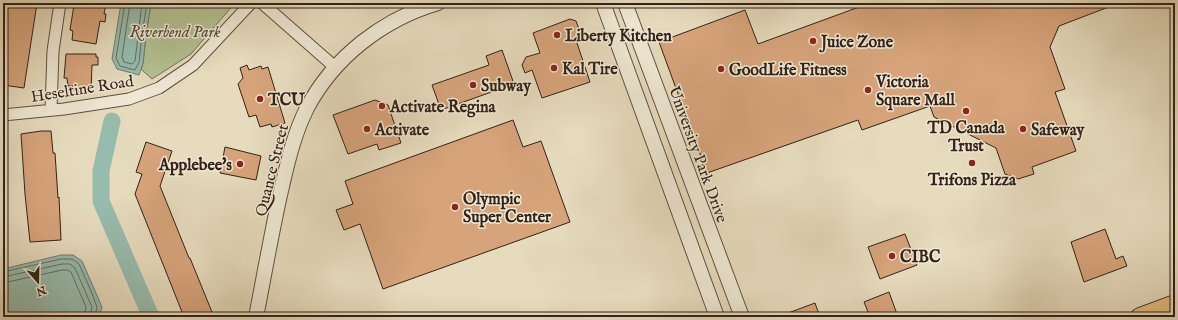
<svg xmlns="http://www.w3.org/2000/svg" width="1178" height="320" font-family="'IM FELL English',serif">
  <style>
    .green { fill: #b3c092; stroke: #727156 }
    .water { fill: #97bbad; stroke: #6f7e72 }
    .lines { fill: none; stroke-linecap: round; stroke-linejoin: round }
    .shore { stroke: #646e63; stroke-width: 1 }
    .river { stroke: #97bbad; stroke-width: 17 }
    .building { fill: #d6a37b; stroke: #322219 }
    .minor-casing { stroke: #5f5042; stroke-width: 13 }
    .tertiary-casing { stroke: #5f5042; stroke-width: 16 }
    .trunk-casing { stroke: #322219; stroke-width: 20 }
    .minor { stroke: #efe8d4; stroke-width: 11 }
    .tertiary { stroke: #efe8d4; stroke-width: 14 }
    .trunk { stroke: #e3be7e; stroke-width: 18 }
    .poi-dot { fill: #8f2418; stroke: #efe8d4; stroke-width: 1.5 }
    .labels { text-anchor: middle; stroke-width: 3; stroke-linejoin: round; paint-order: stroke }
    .park-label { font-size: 16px; font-style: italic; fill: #524a37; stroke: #efe8d4 }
    .poi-label { font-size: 16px; font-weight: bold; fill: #322219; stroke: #efe8d4; text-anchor: start }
    .street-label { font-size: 16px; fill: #322219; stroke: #efe8d4 }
  </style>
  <rect width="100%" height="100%" fill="#e6dbbd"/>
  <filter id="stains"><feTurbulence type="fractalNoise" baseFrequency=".005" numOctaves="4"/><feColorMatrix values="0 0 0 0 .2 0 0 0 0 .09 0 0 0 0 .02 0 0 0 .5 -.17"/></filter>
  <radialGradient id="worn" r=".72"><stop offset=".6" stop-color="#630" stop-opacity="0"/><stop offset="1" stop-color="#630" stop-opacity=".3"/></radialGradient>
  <!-- green -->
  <path class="green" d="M151 3H235L191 54 152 79 141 69 143 63 146 35Z"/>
  <!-- water -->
  <path class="water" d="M121 3H151L146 35 143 64 139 75 117 69 112 59Z
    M61 255H73L82 261 102 307 99 317H3V269Z"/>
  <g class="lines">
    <!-- shore -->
    <path class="shore" d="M125 3 116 58 120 66 135 70 139 62 142 35 147 3
      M130 3 122 57 124 62 132 64 135 61 142 3
      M3 272 61 259H72L79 264 91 291 97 307 95 317
      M3 277 62 264H70L75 268 92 307 90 317
      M3 283 62 270H68L71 272 86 307 84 317"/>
    <!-- river -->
    <path class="river" d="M112 121 101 171V201L151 317"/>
  </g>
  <!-- building -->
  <path class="building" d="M8 3H37L24 88 3 85V40Z
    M83 3H106L104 14H106L105 22 100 21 96 44 72 40 73 31 70 30 74 5 82 7Z
    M870 3H1119L1059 26 1050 47 1065 89 1055 92 1076 151 1032 167 1034 174 1018 179 1005 174 996 148 934 117 930 106 862 130 858 120 707 173 659 42 745 10 758 44Z
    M570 19 576 21 582 37 576 40 590 82 542 98 532 70 525 73 522 65 526 57 540 53 533 33Z
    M502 50 514 84 441 110 432 85 489 65 486 56Z
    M66 54H96V57H98V65H92L91 90 78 91 73 90V86H68L67 78H64Z
    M247 65 249 70 261 66 262 69 268 67 285 123 272 127 271 124 260 127 256 115 249 117 238 84 243 78 240 68Z
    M375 100 388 105 401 143 379 150 377 144 348 154 333 115Z
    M513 120 523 147 541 141 570 222 383 289 360 224 344 230 336 210 353 204 345 181Z
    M41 131H51L53 153H55L58 198 59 197 61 240 30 242 25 194 21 134Z
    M146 142 172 151 160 186 189 258H190L214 317H184L135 194 142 174 136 172Z
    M225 147 261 156 256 180 220 173Z
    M1105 229 1116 259 1123 256 1127 266 1084 282 1071 242Z
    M905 234 917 265 880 279 868 247Z
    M889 292 898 317H870L864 302Z
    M815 303 820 317H780V316Z"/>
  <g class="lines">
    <defs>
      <path id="minor" d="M262 3 336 68
        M51 110 53 51 60 3
        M3 115 64 109 129 99 159 88 193 65 251 3"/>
      <path id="tertiary" d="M603 3 717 317
        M625 3 742 317
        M256 317C264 276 271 236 280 195 287 165 293 136 307 108 334 57 383 19 438 3"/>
      <path id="trunk" d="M1140 317 1175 304"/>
    </defs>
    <!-- minor casing -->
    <use href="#minor" class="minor-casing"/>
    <!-- tertiary casing -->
    <use href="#tertiary" class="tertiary-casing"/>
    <!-- trunk casing -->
    <use href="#trunk" class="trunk-casing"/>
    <!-- minor -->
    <use href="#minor" class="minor"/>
    <!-- tertiary -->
    <use href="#tertiary" class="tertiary"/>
    <!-- trunk -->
    <use href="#trunk" class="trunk"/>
  </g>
  <!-- markers -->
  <g class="poi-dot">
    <circle cx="557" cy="35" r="4"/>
    <circle cx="813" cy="41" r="4"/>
    <circle cx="554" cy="68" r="4"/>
    <circle cx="721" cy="69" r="4"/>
    <circle cx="473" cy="85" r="4"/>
    <circle cx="868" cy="90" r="4"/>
    <circle cx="260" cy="99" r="4"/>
    <circle cx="382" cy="106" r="4"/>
    <circle cx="966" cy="111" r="4"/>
    <circle cx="367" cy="129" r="4"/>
    <circle cx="1023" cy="129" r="4"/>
    <circle cx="972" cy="163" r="4"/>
    <circle cx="240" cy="164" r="4"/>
    <circle cx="455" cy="207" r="4"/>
    <circle cx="892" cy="256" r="4"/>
  </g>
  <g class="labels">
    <!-- park labels -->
    <g class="park-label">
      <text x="175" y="37">Riverbend Park</text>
    </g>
    <!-- poi labels -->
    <g class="poi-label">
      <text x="565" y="41">Liberty Kitchen</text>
      <text x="821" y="47">Juice Zone</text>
      <text x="562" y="74">Kal Tire</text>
      <text x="729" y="75">GoodLife Fitness</text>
      <text x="876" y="87">Victoria<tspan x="876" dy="18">Square Mall</tspan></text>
      <text x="481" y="91">Subway</text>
      <text x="268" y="105">TCU</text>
      <text x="390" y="112">Activate Regina</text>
      <text x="966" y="133" text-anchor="middle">TD Canada<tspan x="966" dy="18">Trust</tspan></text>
      <text x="375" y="135">Activate</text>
      <text x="1031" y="135">Safeway</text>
      <text x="232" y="170" text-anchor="end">Applebee's</text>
      <text x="972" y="185" text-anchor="middle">Trifons Pizza</text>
      <text x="463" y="204">Olympic<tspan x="463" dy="18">Super Center</tspan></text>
      <text x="900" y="262">CIBC</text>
    </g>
    <!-- street labels -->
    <g class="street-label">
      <text transform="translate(82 88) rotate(-9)" y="6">Heseltine Road</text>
      <text transform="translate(699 154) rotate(70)" y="6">University Park Drive</text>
      <text transform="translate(271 170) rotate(-76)" y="6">Quance Street</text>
    </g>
  </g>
  <!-- margin -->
  <rect width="1178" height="320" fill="none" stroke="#e6dbbd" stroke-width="16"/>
  <rect x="4" y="4" width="1170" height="312" fill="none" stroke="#322219" stroke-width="2"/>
  <rect x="8" y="8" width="1162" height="304" fill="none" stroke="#322219"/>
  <!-- north arrow -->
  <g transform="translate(38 282) rotate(160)" stroke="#efe8d4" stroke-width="3" paint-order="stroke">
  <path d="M0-3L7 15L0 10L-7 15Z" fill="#322219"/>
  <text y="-6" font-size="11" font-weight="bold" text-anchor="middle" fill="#322219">N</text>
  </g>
  <rect width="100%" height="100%" filter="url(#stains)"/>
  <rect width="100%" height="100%" fill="url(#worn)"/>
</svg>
